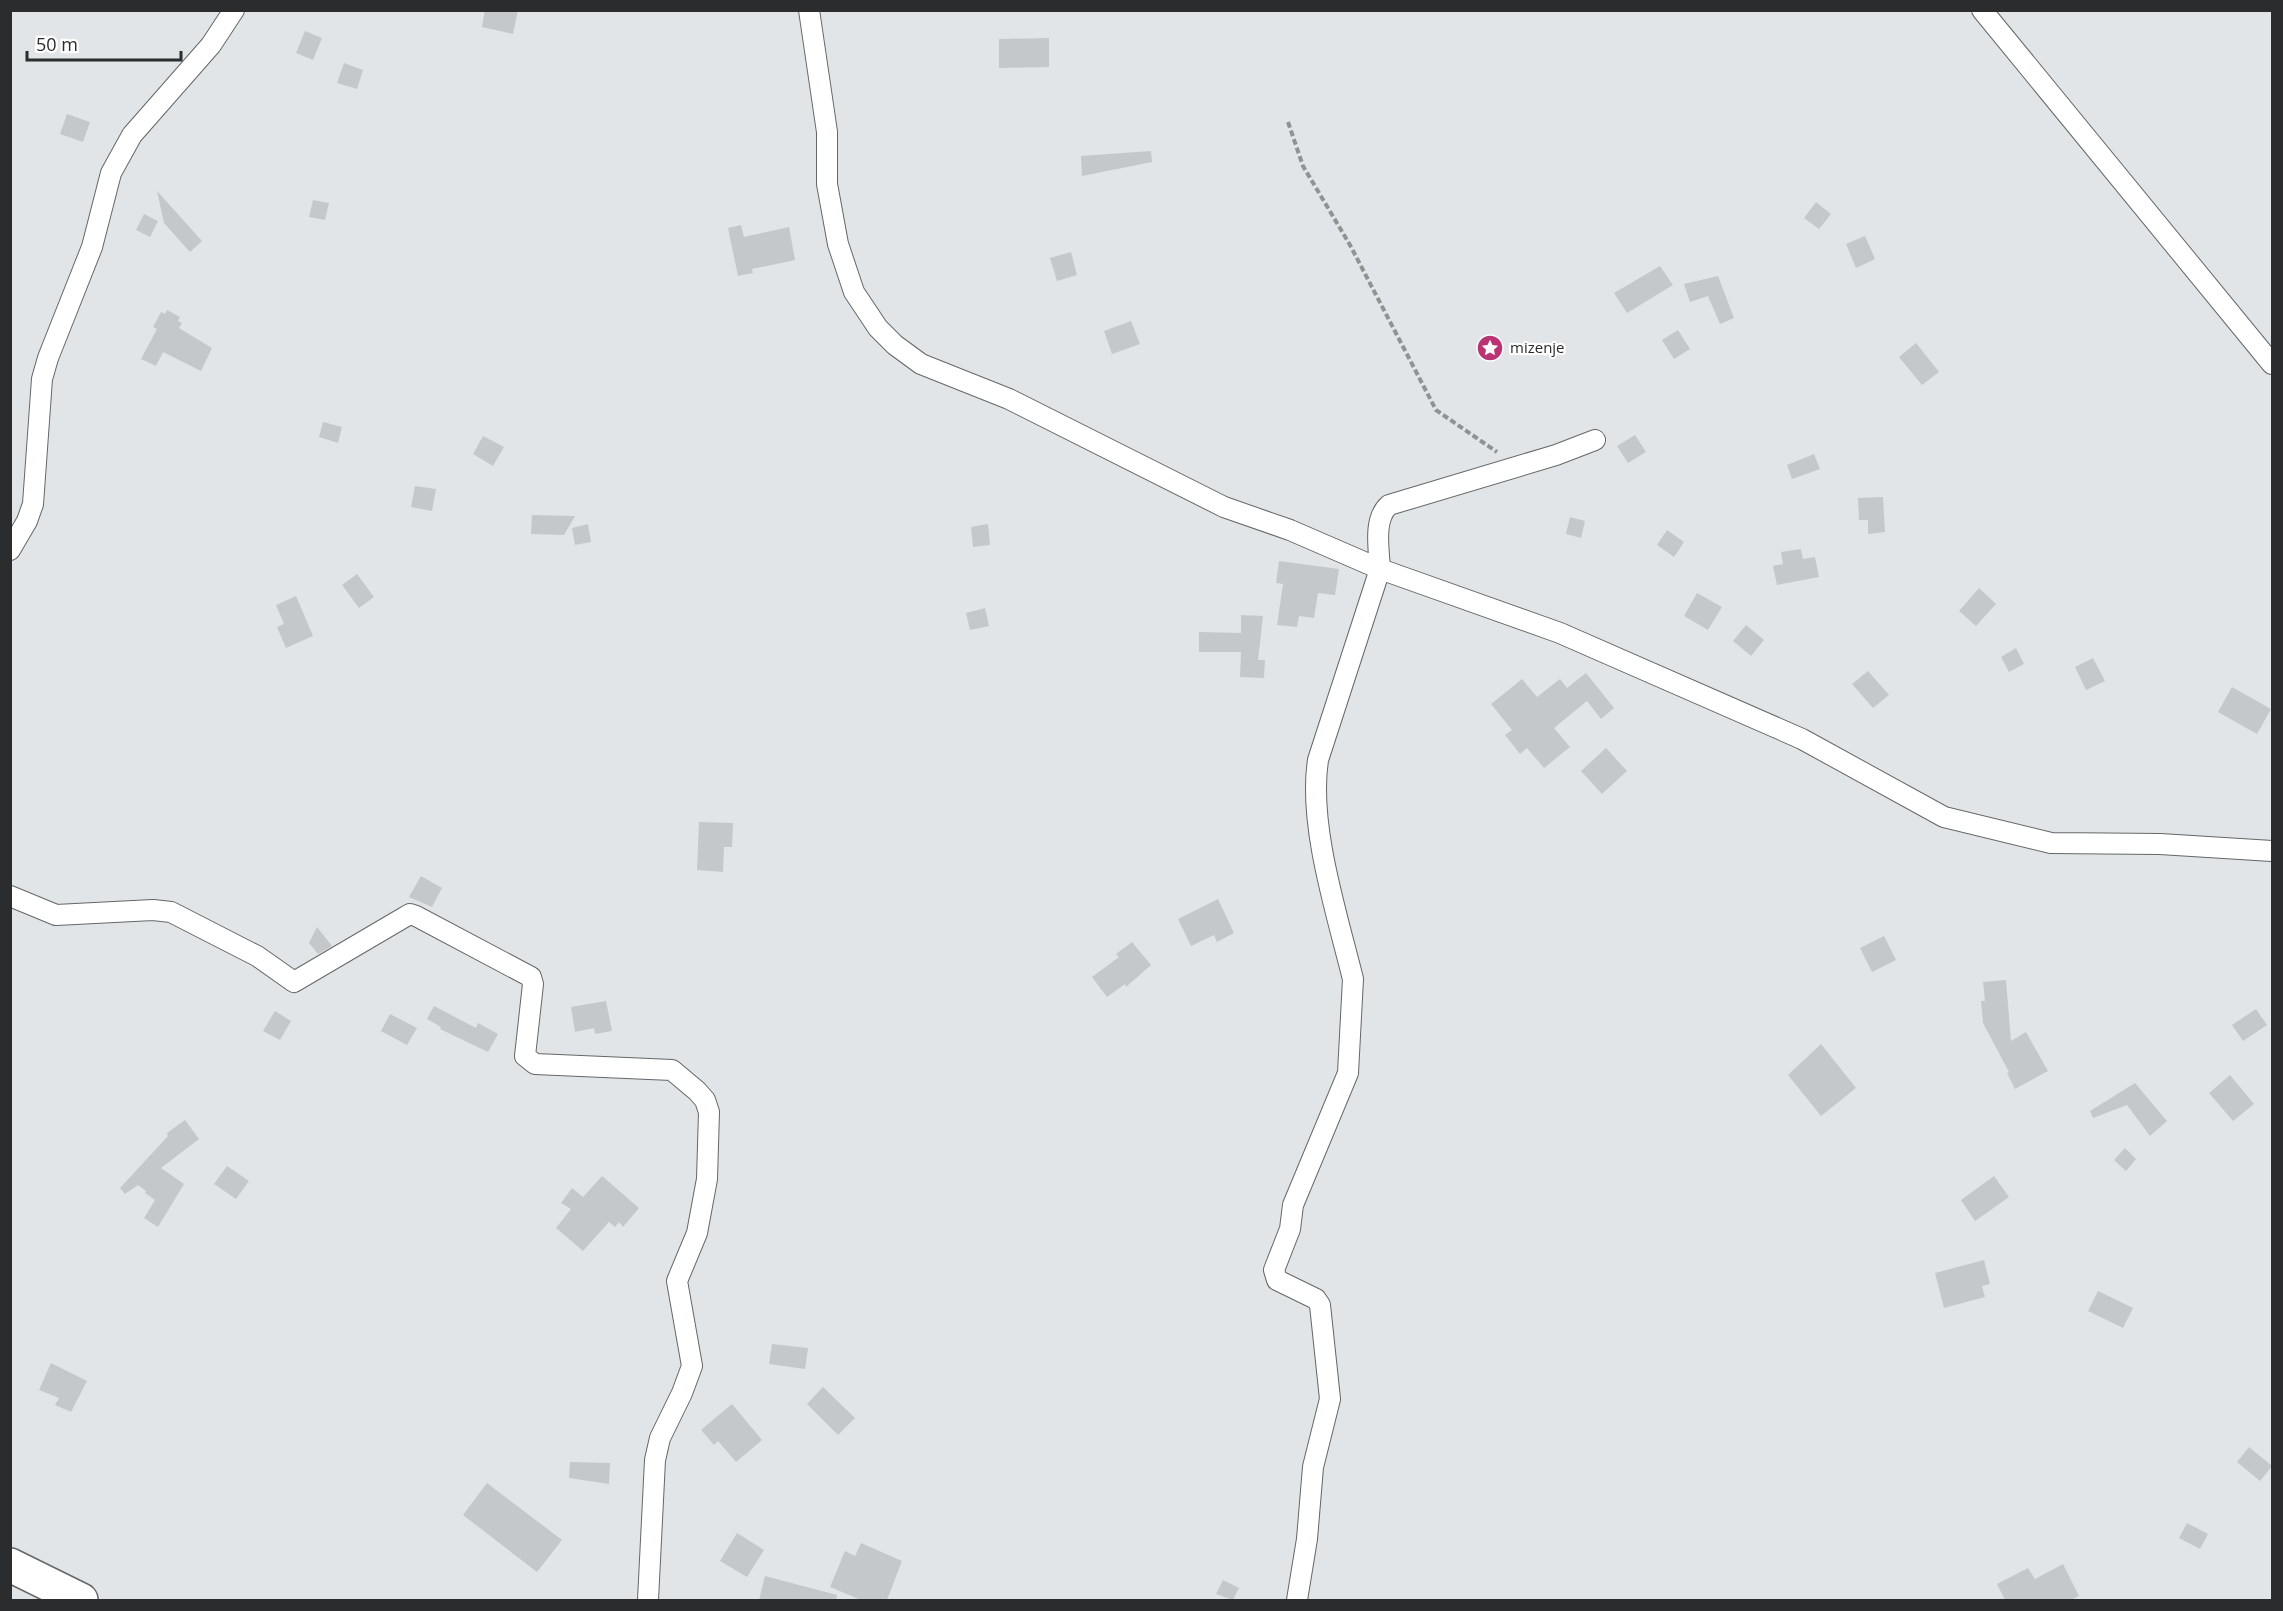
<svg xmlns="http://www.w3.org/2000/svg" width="2283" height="1611" font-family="'Open Sans',sans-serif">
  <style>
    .building { fill: #c4c8ca }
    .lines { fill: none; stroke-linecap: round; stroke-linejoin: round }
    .street-casing { stroke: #646769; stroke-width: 22 }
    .highway-casing { stroke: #646769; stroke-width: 36 }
    .path { stroke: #909394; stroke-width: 4; stroke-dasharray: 6 3; stroke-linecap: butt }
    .street { stroke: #fff; stroke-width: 20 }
    .highway { stroke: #fff; stroke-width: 33 }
    .labels { text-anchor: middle; stroke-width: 4.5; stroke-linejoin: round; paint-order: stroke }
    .poi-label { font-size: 15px; fill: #2b2c2d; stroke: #fff; text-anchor: start }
  </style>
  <rect width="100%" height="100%" fill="#e1e5e7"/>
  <!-- building -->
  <path class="building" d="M485 10H518L513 34 482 27Z
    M305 31 322 38 313 60 296 53Z
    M1049 38V67L999 68V39Z
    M344 63 363 70 357 89 337 83Z
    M67 114 90 122 83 142 60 134Z
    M1151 151 1152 162 1082 176 1081 156Z
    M157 191 202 241 190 252 164 223Z
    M313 200 329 203 325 220 309 217Z
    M1816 202 1831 214 1819 229 1804 218Z
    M144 214 158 221 150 237 136 230Z
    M741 225 744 237 789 227 795 260 752 269 753 273 738 276 728 228Z
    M1865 236 1875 259 1856 268 1846 244Z
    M1071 252 1077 275 1057 281 1050 258Z
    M1660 266 1673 285 1627 313 1614 293Z
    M1718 276 1734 318 1720 324 1708 296 1690 302 1684 284Z
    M167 310 180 317 178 321 182 323 179 328 212 348 201 371 163 352 156 366 141 359 157 329 153 327 161 312 165 314Z
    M1131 321 1140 344 1112 354 1104 331Z
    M1678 330 1690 349 1674 359 1662 340Z
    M1916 343 1939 372 1922 385 1899 357Z
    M323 422 342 427 338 443 319 437Z
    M1635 435 1646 452 1628 463 1617 446Z
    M483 436 504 447 493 466 473 454Z
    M1814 454 1820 469 1792 479 1787 465Z
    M415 486 436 489 432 511 411 507Z
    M1883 497 1885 532 1868 534V520H1859L1858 498Z
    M532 515 575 516 564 535 531 534Z
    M1570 517 1585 521 1581 538 1566 534Z
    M588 524 591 542 575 545 572 528Z
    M988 524 990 545 973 547 971 527Z
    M1667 530 1684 542 1674 557 1657 545Z
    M1801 549 1803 559 1815 557 1819 577 1777 585 1773 566 1783 564 1781 552Z
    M1279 561 1339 569 1335 595 1318 593 1314 618 1299 616 1297 627 1277 625 1283 584 1276 583Z
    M357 574 374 597 359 608 342 585Z
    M1979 588 1996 604 1976 626 1959 611Z
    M1697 593 1722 607 1708 630 1684 616Z
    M296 596 313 636 286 648 277 627 284 624 276 605Z
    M985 608 989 626 970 630 966 613Z
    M1241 615 1263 616 1258 660H1265L1264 678 1240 677 1241 652H1199V632L1241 633Z
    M1746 625 1764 640 1751 656 1733 641Z
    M2016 648 2024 664 2009 672 2001 657Z
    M2093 658 2105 681 2086 690 2075 667Z
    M1868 671 1889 695 1873 708 1852 684Z
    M1586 673 1614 708 1601 719 1587 701 1554 728 1570 747 1544 768 1527 748 1520 754 1505 735 1512 730 1491 704 1522 679 1537 697 1560 679 1567 688Z
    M2232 687 2271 709 2257 734 2218 712Z
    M1606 748 1627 771 1602 794 1581 771Z
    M699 822 733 823 732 847H724L723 872 697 870Z
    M421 876 442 888 432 907 409 897Z
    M1218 899 1234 933 1217 942 1214 935 1191 946 1178 919Z
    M317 927 332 946 318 954 309 943Z
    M1884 936 1896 960 1872 972 1860 948Z
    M1132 942 1151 965 1126 987 1125 984 1107 997 1092 977 1119 957 1116 954Z
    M2006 980 2011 1041 2026 1032 2048 1071 2015 1089 2007 1073 2009 1072 1983 1023 1981 1001H1985L1983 982Z
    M606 1001 612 1031 595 1034 594 1028 575 1032 571 1007Z
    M434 1006 476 1028 478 1023 498 1034 488 1052 440 1029 441 1027 427 1019Z
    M2256 1009 2267 1025 2243 1041 2232 1025Z
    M275 1011 291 1021 280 1040 263 1031Z
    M390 1014 417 1028 407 1045 381 1031Z
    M1821 1044 1856 1088 1821 1116 1788 1075Z
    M2230 1075 2254 1104 2233 1121 2209 1093Z
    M2135 1083 2167 1121 2150 1136 2127 1105 2093 1118 2090 1111Z
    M185 1120 199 1139 161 1168 184 1184 158 1227 144 1218 155 1200 145 1193 146 1191 138 1185 125 1194 120 1188 168 1136 167 1133Z
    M2125 1148 2136 1159 2126 1171 2114 1160Z
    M227 1166 249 1181 236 1199 214 1184Z
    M602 1176 639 1208 623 1227 619 1222 615 1227 609 1222 583 1251 556 1228 571 1209 561 1203 572 1188 583 1197Z
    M1994 1176 2009 1197 1975 1221 1961 1200Z
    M1984 1260 1990 1284 1982 1286 1985 1297 1944 1308 1935 1273Z
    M2098 1291 2133 1308 2123 1328 2088 1311Z
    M772 1344 808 1348 805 1369 769 1364Z
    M51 1363 87 1381 71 1412 55 1405 59 1398 39 1390Z
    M823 1387 855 1418 838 1435 807 1404Z
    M732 1404 762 1440 736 1462 718 1441 714 1445 701 1430Z
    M2249 1447 2272 1466 2260 1481 2237 1462Z
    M570 1462 610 1463 609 1484 569 1478Z
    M487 1483 562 1540 537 1572 463 1515Z
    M2187 1523 2208 1534 2200 1549 2179 1538Z
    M737 1533 764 1550 747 1577 720 1561Z
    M861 1543 902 1561 887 1600H861L830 1587 845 1551 855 1556Z
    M2063 1564 2079 1596 2070 1600H2005L1997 1584 2028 1568 2035 1579Z
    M765 1576 837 1595 836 1600H759Z
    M1223 1580 1239 1588 1233 1600 1216 1594Z"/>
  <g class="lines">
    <defs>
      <path id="street" d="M809 10 827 132V184L838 244 854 292 878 328 895 345 921 364 1009 399 1224 507 1290 530 1380 569 1560 633 1802 739 1944 817 2051 843 2160 844 2272 851
        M1982 10 2272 364
        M10 550 27 521 33 504 42 379 48 358 92 247 111 173 132 135 211 45 234 10
        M10 896 56 915 153 910 171 912 257 956 294 982 403 918 410 914 416 916 531 977 533 984 525 1056 535 1064 672 1070 697 1091 705 1100 709 1112 707 1179 697 1233 677 1281 692 1366 682 1393 660 1438 655 1460 648 1600
        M1297 1600 1307 1539 1313 1467 1330 1399 1320 1305 1316 1299 1277 1280 1274 1270 1290 1229 1293 1205 1348 1073 1353 979C1337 914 1308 825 1318 760L1380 569C1379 549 1373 519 1389 505L1556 455 1595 440"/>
      <path id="highway" d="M10 1565 81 1600"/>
    </defs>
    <!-- street casing -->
    <use href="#street" class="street-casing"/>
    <!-- highway casing -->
    <use href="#highway" class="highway-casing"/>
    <!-- path -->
    <path class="path" d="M1288 122 1303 166 1350 245 1436 410 1497 452"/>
    <!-- street -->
    <use href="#street" class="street"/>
    <!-- highway -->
    <use href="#highway" class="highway"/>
  </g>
  <!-- icons -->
  <defs>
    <symbol id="sight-disc" viewBox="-11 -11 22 22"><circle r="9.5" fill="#ba3373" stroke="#fff"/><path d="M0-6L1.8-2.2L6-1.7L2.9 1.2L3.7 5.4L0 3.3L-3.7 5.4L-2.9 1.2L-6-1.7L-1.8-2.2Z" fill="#fff"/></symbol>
  </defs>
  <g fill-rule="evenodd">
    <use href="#sight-disc" x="1475" y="333" width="30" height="30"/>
  </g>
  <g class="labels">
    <!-- poi labels -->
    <g class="poi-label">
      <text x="1510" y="353">mizenje</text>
    </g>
  </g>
  <!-- border -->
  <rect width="2283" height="1611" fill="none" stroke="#2b2c2d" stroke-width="24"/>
  <!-- scale -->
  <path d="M27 51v9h154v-9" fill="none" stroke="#2b2c2d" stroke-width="3"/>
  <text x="36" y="51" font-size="18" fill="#2b2c2d" stroke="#ffffff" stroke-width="4.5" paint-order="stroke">50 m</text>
</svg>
